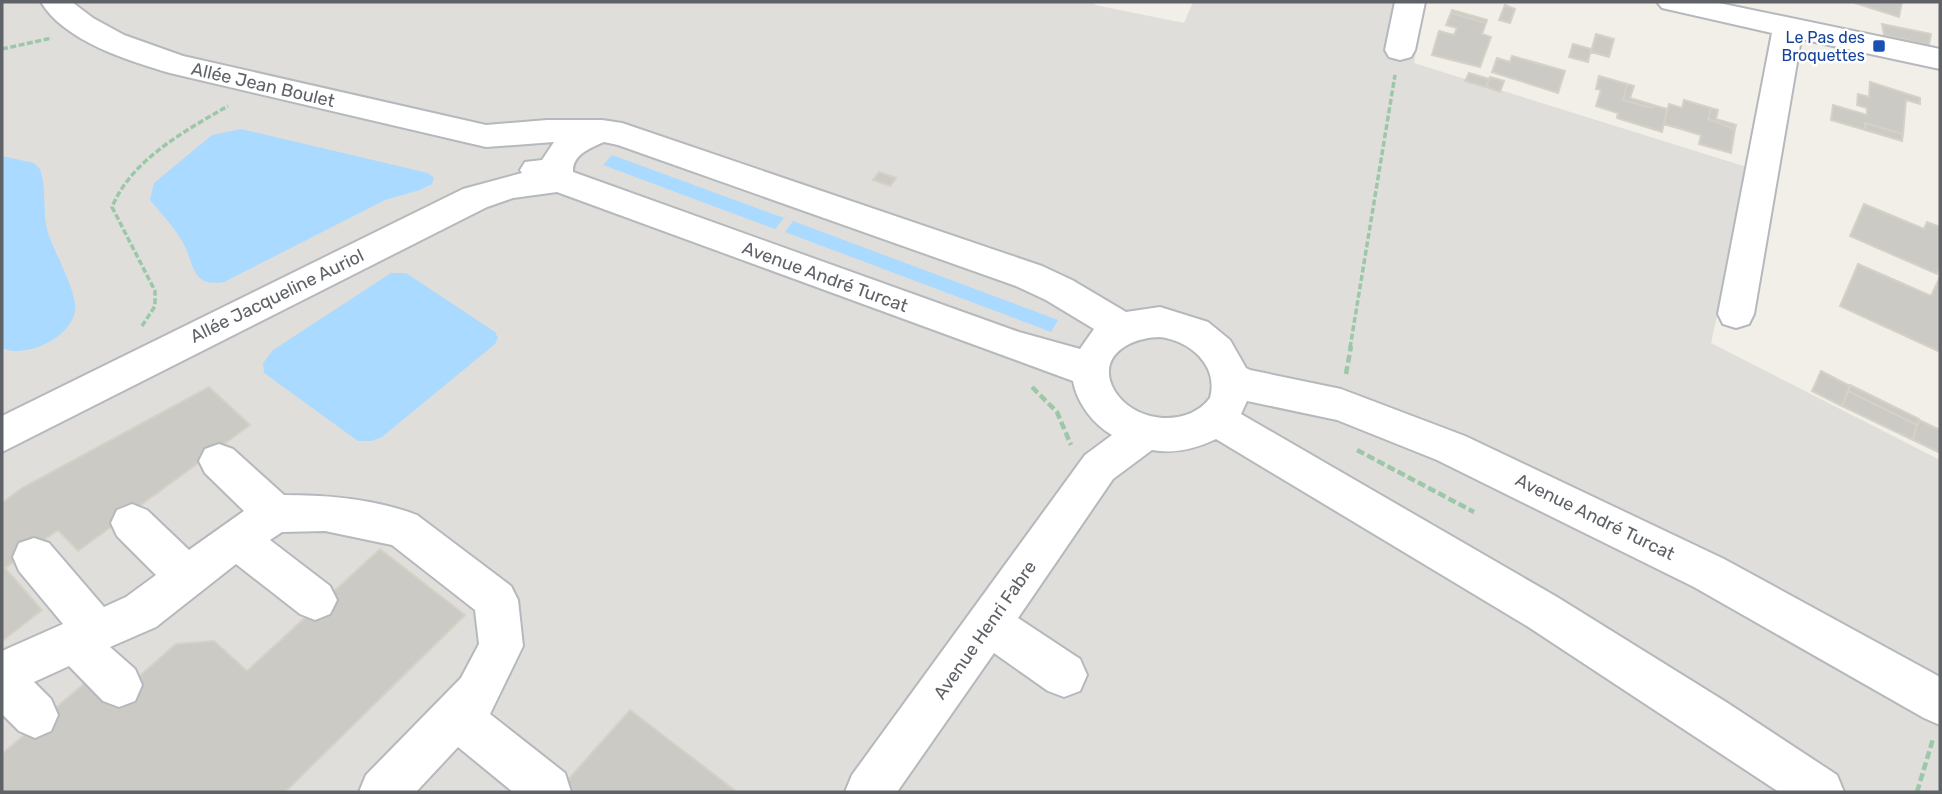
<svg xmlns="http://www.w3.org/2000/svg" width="1942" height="794" font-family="Rubik,sans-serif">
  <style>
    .industrial { fill: #e0deda }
    .water { fill: #aadaff }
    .building { fill: #cccac5; stroke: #d6d1c6; stroke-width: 2 }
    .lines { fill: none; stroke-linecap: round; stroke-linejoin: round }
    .minor-casing { stroke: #b5b8bc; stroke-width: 4 }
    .path-far1 { stroke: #9cc7a9; stroke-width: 3.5; stroke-dasharray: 6 2.5; stroke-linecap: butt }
    .path { stroke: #9cc7a9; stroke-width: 4.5; stroke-dasharray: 8 3.5; stroke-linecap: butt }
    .minor { fill: #fff; fill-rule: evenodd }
    .transit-dot { fill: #1a4fb4; stroke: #fff; stroke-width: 2.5 }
    .labels { text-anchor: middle; stroke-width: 5; stroke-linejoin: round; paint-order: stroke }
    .far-transit-label { font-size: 16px; fill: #164399; stroke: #fff; text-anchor: end }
    .street-label { font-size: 18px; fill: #5f6368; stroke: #fff }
  </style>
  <rect width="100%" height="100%" fill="#f1efe8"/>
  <!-- industrial -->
  <path class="industrial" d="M2 2H1096L1095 5 1184 23 1193 2H1424L1414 63 1750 168 1711 343 1940 460V792H2Z"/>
  <!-- water -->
  <path class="water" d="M241 129 428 173 434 178 432 184 420 190 385 200 224 282C189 288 195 261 182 241 173 226 161 213 150 200L154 183 212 135Z
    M612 155 784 218 775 229 603 165Z
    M2 156 34 163 40 169C47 189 42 213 48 233 55 253 73 285 75 304 79 335 26 360 2 348Z
    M793 221 1058 320 1051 332 785 232Z
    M391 273H406L495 332 498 338 495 344 382 437 371 441H358L264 373 263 363 273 350Z"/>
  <!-- building -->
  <path class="building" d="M1852 2H1902L1899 17Z
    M1505 5 1515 9 1510 23 1499 20Z
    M1452 10 1487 20 1486 23 1451 13Z
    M1451 13 1486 23 1482 34 1491 37 1480 67 1432 55 1439 31 1454 35 1457 28 1446 25Z
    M1882 24 1931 34 1929 45 1884 35Z
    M1596 34 1614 39 1609 57 1591 52Z
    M1573 44 1591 49 1588 62 1569 57Z
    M1512 56 1565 71 1558 93 1492 72 1497 58 1510 62Z
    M1469 73 1489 79 1486 87 1465 81Z
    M1599 76 1627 84 1623 100 1652 108 1653 105 1667 109 1662 132 1617 118 1618 113 1596 106 1601 90 1596 89Z
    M1490 77 1504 81 1500 92 1486 87Z
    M1870 82 1920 98V104L1906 100 1903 134 1865 123V130L1831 120 1833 105 1867 115V108L1857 105 1858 94 1869 97Z
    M1627 84 1634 86 1630 98 1653 105 1652 108 1623 100Z
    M1684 100 1711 108 1708 119 1735 129 1731 153 1699 144 1701 135 1664 124 1669 104 1682 108Z
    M1711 108 1718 110 1716 119 1736 125 1735 129 1708 119Z
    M1865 123 1903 134 1902 141 1865 130Z
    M879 172 896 178 890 186 873 180Z
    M1864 204 1924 229 1927 222 1940 227V264L1937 274 1850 236Z
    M1858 264 1931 296 1940 277V352L1840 306Z
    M1821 371 1850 386 1842 406 1812 391Z
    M1850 385 1919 419 1917 425 1848 391Z
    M209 387 250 425 78 551 58 530 5 568 42 610 2 641V503L22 488Z
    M1848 391 1917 425 1913 440 1842 406Z
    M1919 420 1940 430V453L1913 440Z
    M380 549 465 615 285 792H2V754L87 681 110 702 176 644 214 641 247 671Z
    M630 710 737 792H557Z"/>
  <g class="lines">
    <defs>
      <path id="minor" d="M41 2H72L93 18 124 35 183 56 486 125 547 120H602L622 123 1042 266 1072 280 1126 312 1160 307 1208 322 1230 340 1246 368 1250 370 1341 389 1465 436 1724 559 1940 677V725L1924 718 1694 587 1437 460 1337 420 1247 401 1241 414 1557 597 1726 702 1837 775 1844 792H1779L1527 626 1216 439C1195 449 1175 454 1152 450L1113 479 1018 618 1080 659 1087 675 1080 691 1064 697 1048 691 994 653 897 792H845L852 775 1085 455 1112 435C1093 424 1077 403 1073 381L557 192 513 198 487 207 2 452V416L463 189 522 173 520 170 525 162 542 160 554 142 486 147 170 73C129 61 64 41 41 2ZM604 142 618 145 1016 286 1046 300 1094 329 1080 349 1019 332 573 172C572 155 590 148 604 142ZM1160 337C1190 341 1219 365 1210 398 1186 430 1129 422 1112 386 1098 353 1134 337 1160 337Z
        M1395 2H1425L1415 50 1411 57 1400 60 1389 57 1385 50Z
        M1657 2H1714L1940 49V69L1801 39 1754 314 1749 324 1736 328 1723 324 1718 314 1772 33 1662 8Z
        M219 444 233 449 284 495C328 495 375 499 417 515L511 586 518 600 523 646 490 714 565 773 571 792H513L458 747 416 792H359L366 775 461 678 479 644 475 610 392 545 325 531 282 532 270 540 330 586 337 600 330 614 315 620 300 614 236 564 156 627 110 647 135 669 142 685 135 701 119 707 103 701 69 666 34 682 51 699 58 715 51 731 35 738 19 731 2 714V651L63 624 19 571 13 557 19 543 34 538 49 543 104 607 126 597 156 575 117 536 111 523 117 510 132 504 147 510 189 550 244 511 205 473 199 461 205 449Z"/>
    </defs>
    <!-- minor casing -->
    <use href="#minor" class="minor-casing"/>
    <!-- path-far1 -->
    <path class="path-far1" d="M2 49 52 38
      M142 326 155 306V291L112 207C132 159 185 131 228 106
      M1350 348 1395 75"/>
    <!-- path -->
    <path class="path" d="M1346 374 1351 346
      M1032 387 1057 412 1071 445
      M1357 450 1474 512
      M1917 792 1933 739"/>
    <!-- minor -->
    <use href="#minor" class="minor"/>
  </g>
  <!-- markers -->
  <rect class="transit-dot" x="1872" y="39" width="14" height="14" rx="3.5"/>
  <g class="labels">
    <!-- far-transit labels -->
    <g class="far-transit-label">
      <text x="1865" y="43">Le Pas des<tspan x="1865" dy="18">Broquettes</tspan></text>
    </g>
    <!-- street labels -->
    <g class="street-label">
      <text transform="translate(263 85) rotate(13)" y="6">Allée Jean Boulet</text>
      <text transform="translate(825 277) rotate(20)" y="6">Avenue André Turcat</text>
      <text transform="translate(277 296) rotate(-26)" y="6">Allée Jacqueline Auriol</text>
      <text transform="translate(1595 517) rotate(26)" y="6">Avenue André Turcat</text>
      <text transform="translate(985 630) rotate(-55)" y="6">Avenue Henri Fabre</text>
    </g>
  </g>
  <!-- border -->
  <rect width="1942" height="794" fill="none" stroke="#5f6368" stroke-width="7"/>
</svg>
